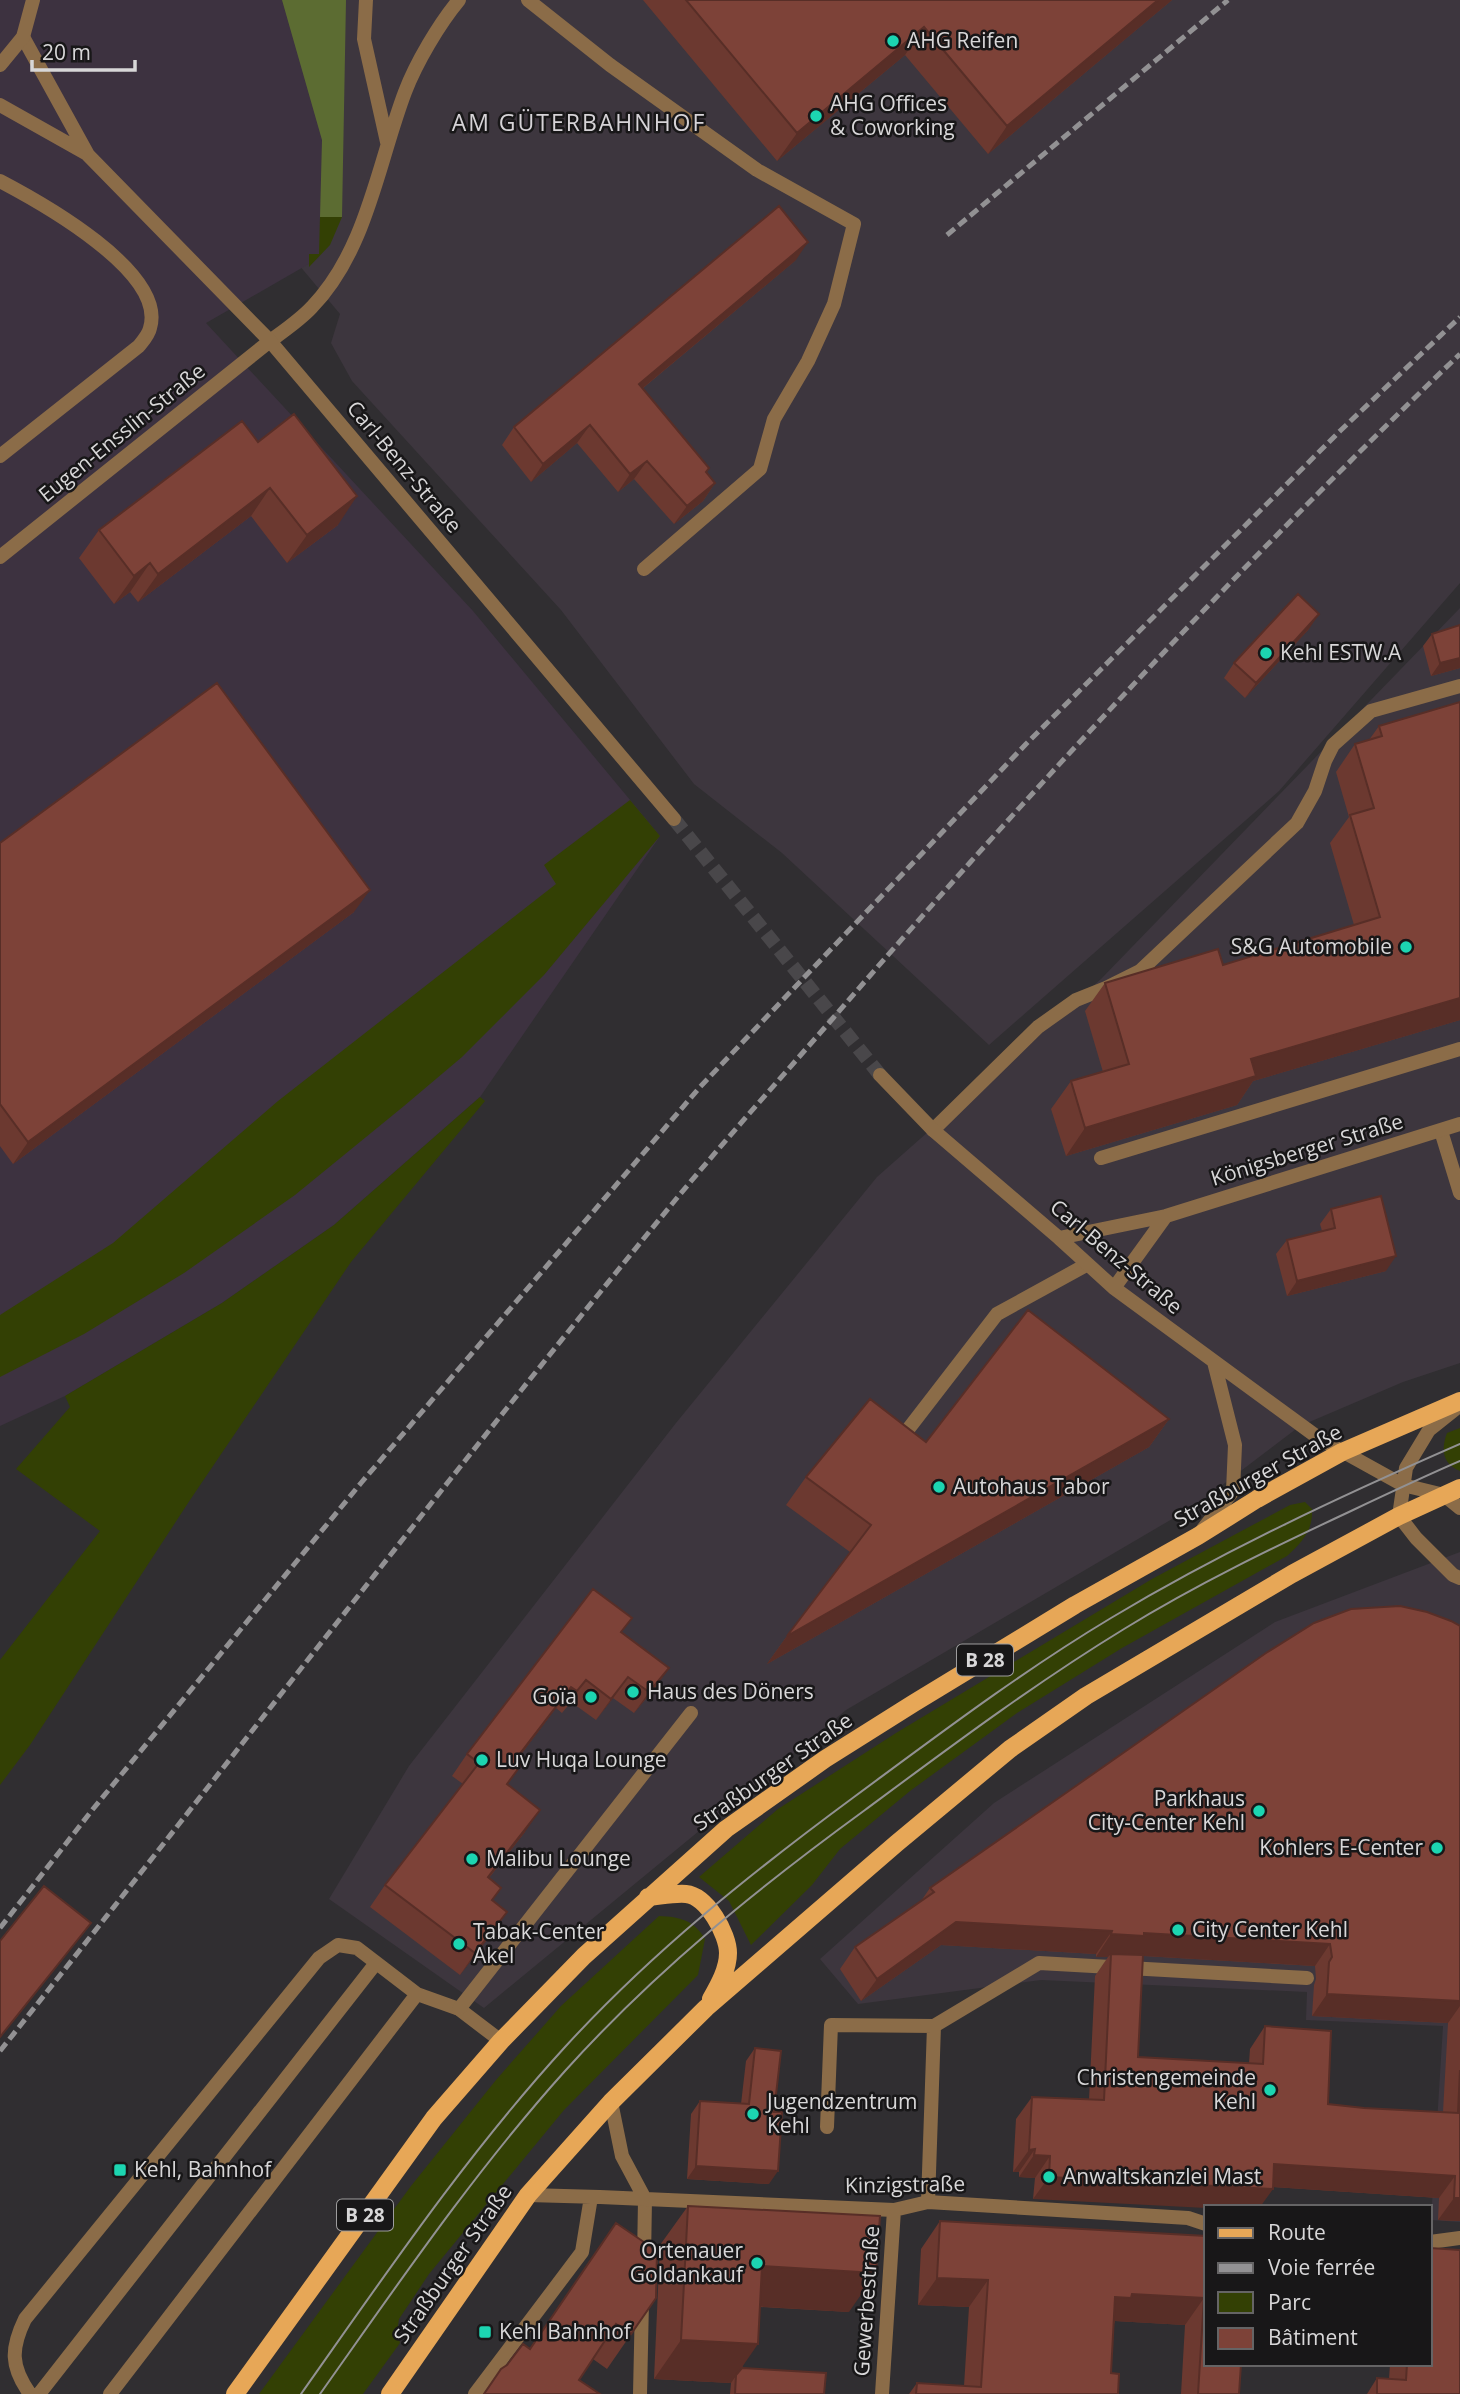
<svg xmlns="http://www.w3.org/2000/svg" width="1460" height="2394" font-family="'Open Sans',sans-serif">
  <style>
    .built { fill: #3d363e }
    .industrial { fill: #3d3240 }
    .green { fill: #334004 }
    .forest { fill: #5c6c32 }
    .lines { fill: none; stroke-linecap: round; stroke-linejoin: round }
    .minor-tunnel { stroke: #49474a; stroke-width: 14; stroke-dasharray: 14 7; stroke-linecap: butt }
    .service { stroke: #8b6c48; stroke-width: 14 }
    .minor { stroke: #8b6c48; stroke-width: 14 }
    .tertiary { stroke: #8b6c48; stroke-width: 14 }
    .primary { stroke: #e7a757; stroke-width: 18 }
    .tram { stroke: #929193; stroke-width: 2 }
    .rail { stroke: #929193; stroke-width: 5; stroke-dasharray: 10 5; stroke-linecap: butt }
    .wall { fill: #6c3930; fill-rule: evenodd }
    .shaded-wall { fill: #582e27 }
    .building { fill: #7d4238; stroke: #582e27; stroke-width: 2 }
    .poi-dot { fill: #1cd5b1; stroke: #181718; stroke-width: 2.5 }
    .labels { text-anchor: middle; stroke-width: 5; stroke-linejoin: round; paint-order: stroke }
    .shield { fill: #181718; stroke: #9e9d9e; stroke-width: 2 }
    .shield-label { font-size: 19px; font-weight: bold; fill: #d8d7d8 }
    .poi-label { font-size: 21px; fill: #d8d7d8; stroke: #181718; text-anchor: start }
    .street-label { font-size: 21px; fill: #d8d7d8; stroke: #181718 }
    .neighbourhood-label { font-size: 23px; letter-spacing: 2px; fill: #d6d3d7; stroke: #181718 }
  </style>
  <rect width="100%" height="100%" fill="#302e31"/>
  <!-- built -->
  <path class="built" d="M133 0H1460V583L1279 791 989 1045 782 853 694 784 561 610 352 381 331 343 340 314 114 44Z
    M1460 608V1363L1403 1382 1300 1426 1196 1505 846 1710 484 2008 329 1899 409 1766 676 1423 877 1177 1101 979Z
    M1460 1552V2222L1431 2220 1443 2026 1306 2020 1307 1992 1041 1980 858 2004 820 1959 994 1803 1275 1622Z"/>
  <!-- industrial -->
  <path class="industrial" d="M0 0H282L322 140 319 258 206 323 473 611 660 836 480 1097 334 1225 222 1303 65 1396 0 1426Z"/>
  <!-- green -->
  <path class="green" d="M320 217H342L330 245 309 267V254H319Z
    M630 800 660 836 544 975 462 1057 404 1106 295 1195 184 1273 84 1334 0 1377V1315L113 1243 278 1101 556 884 544 865Z
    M480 1097 485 1101 351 1262 190 1500 30 1745 0 1785V1660L100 1531 16 1469 70 1407 65 1396 222 1303 334 1225Z
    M1460 1428V1471C1442 1464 1441 1449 1447 1433Z
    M1305 1502 1312 1509C1313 1531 1302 1542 1287 1556L1122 1648 1017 1713 910 1791 840 1849 812 1885 751 1945 729 1901 699 1877 778 1809 896 1733 1152 1579 1290 1505Z
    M659 1916C680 1917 694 1920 705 1939L698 1975 564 2110 429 2274 399 2319 397 2332 400 2343 363 2394H259L411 2186 496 2080 561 2006Z"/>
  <!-- forest -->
  <path class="forest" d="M282 0H346L342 217H320L322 140Z"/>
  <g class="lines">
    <!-- minor-tunnel -->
    <path class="minor-tunnel" d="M674 819 880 1075"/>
    <!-- service -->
    <path class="service" d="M366 0 364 39 387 142
      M528 0 610 65 757 170 854 224 834 304 808 361 774 419 760 469 644 569
      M0 181C40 202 167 272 150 328 149 334 143 341 139 346L0 456
      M270 341C285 330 300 320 312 307 367 250 378 163 405 92 416 63 439 24 459 0
      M933 1130 1038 1027 1076 1000 1106 988 1140 971 1297 823 1315 791 1325 761 1333 745 1371 711 1460 686
      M1441 1131 1460 1193
      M1101 1158 1460 1049
      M906 1432 997 1314 1086 1265
      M934 2026 1039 1963 1307 1978
      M827 2127 831 2025 934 2026 928 2202
      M644 2260 645 2199
      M30 2394C10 2366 11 2348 25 2319L319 1958 338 1945 357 1948 417 1994 459 2009 501 2041
      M39 2394 376 1963
      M110 2394 417 1994
      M640 2394 642 2301"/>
    <!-- minor -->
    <path class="minor" d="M23 37 88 155 270 341 674 819
      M0 105 87 154
      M0 557 270 341
      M880 1075 933 1130 1059 1238 1114 1288 1320 1439 1403 1485 1444 1495 1460 1508
      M1059 1238 1166 1216 1460 1124
      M1114 1288 1166 1216
      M1459 1406 1429 1430 1406 1468 1399 1516 1416 1538 1453 1575 1460 1578
      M1203 1529 1233 1491 1235 1445 1214 1362
      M459 2009 691 1713
      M611 2102 622 2156 645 2199
      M528 2195 600 2197 894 2210 928 2202 1188 2218 1206 2224
      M1430 2242 1460 2238
      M475 2394 582 2252 591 2197
      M882 2394 894 2210"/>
    <!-- tertiary -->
    <path class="tertiary" d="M0 65 23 37 33 0"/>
    <!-- primary -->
    <path class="primary" d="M648 1897C660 1896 674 1893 686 1894 707 1896 728 1934 728 1953 728 1969 719 1985 711 1999
      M235 2394 434 2118 501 2041 584 1956 726 1829 825 1759 914 1703 1075 1605 1198 1536 1257 1499 1342 1452 1460 1401
      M390 2394 528 2195 611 2102 706 2008 897 1843 1010 1749 1086 1696 1292 1574 1399 1516 1460 1488"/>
    <!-- tram -->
    <path class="tram" d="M301 2394C385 2275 467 2154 565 2047 651 1953 751 1873 854 1797 938 1735 1021 1672 1111 1618 1223 1551 1341 1496 1460 1444
      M320 2394C398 2284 475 2171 565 2071 655 1971 758 1888 865 1810 950 1747 1034 1684 1124 1629 1197 1584 1274 1547 1351 1511 1387 1494 1423 1477 1460 1461"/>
    <!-- rail -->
    <path class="rail" d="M947 235 1228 0
      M0 1928 93 1809 361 1483 700 1087 1026 744 1340 431 1460 317
      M0 2051C224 1769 443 1483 672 1204 724 1141 780 1079 834 1017 1033 787 1241 564 1460 354"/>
  </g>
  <!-- wall -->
  <path class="wall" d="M643 0H1172L988 154 905 55 777 161Z
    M796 260 642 389 715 483 703 501 674 524 634 479 618 492 577 443 531 482 502 445 514 427Z
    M258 442 338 525 287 563 251 516 138 602 130 592 114 604 79 558 99 530Z
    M1460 625V668L1431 676 1423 646 1432 634Z
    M1309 629 1245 698 1224 678 1234 663Z
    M1379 726 1460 1020 1253 1081 1237 1105 1066 1156 1051 1109 1071 1081 1103 1072 1085 1011 1105 983 1223 965 1354 925 1330 843 1349 817 1336 772 1355 744 1369 740Z
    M0 843 354 912 13 1164 0 1146Z
    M1331 1209 1386 1271 1287 1296 1276 1254 1287 1240 1322 1231 1320 1224Z
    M1169 1419 1149 1447 767 1664 787 1636 850 1552 786 1505 806 1477 926 1442Z
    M1460 1626V2221L1438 2220 1439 2198 1273 2187 1033 2199 1035 2178 1019 2177V2172H1013L1016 2119 1032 2097 1089 2100 1095 1976 1108 1957H1096V1954L941 1945 861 2001 840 1969 855 1947 921 1901 930 1888ZM1143 1956 1315 1966 1316 1979 1314 1985 1312 2016 1448 2023 1443 2112 1364 2108 1328 2104 1265 2026 1250 2049 1249 2063 1138 2057Z
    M622 1632 669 1668 654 1689 634 1713 613 1698 596 1720 571 1702 562 1713 556 1708 516 1761 521 1765 507 1785 525 1832 489 1878 492 1900V1933L460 1975 370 1907 385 1885 463 1784 452 1776 467 1754Z
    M755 2048 774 2112 769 2184 687 2179 691 2114 700 2101 741 2104 746 2061Z
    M688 2206 849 2312 760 2307 742 2368 824 2394H730L731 2383 654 2379 660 2245Z
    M940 2221 1206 2236 1239 2394H1181L1185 2325 1115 2321 1114 2324 1111 2373 1118 2394H909L917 2383 964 2386 969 2307 918 2305 921 2249Z
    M656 2298 607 2369 593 2359 579 2380 600 2394H483L501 2369 530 2348Z
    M1390 2364H1430L1460 2394H1367L1377 2378 1389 2379Z"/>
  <!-- shaded-wall -->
  <path class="shaded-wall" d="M1158 0H1172L988 154 1007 126Z
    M924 27 905 55 777 161 797 133Z
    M808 242 796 260 626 402 639 384Z
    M590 425 577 443 531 482 543 464Z
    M647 461 634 479 618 492 630 474Z
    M715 483 703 501 674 524 687 506Z
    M270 488 251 516 138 602 158 574Z
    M357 496 338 525 287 563 307 535Z
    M150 563 130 592 114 604 134 576Z
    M1319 614 1309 629 1245 698 1256 683Z
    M1460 658V668L1431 676 1440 663Z
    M370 890 354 912 13 1164 28 1142Z
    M1460 998V1020L1253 1081 1237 1105 1066 1156 1085 1128 1251 1059Z
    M1396 1256 1386 1271 1287 1296 1297 1281Z
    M1169 1419 1149 1447 767 1664 787 1636Z
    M669 1668 654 1689 634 1713 649 1692Z
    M628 1677 613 1698 596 1720 611 1699Z
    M571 1687 556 1708 500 1782 515 1760Z
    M540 1810 525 1832 472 1899 488 1877Z
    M507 1912 492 1933 460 1975 475 1953Z
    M956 1922 1112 1931 1096 1954 941 1945 861 2001 877 1979Z
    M1144 1933 1330 1944 1315 1966 1111 1954 1108 1957H1096L1111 1934Z
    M1327 1994 1460 2001V2006L1448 2023 1312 2016Z
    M1035 2149 1019 2172H1013L1029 2150Z
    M1034 2155 1050 2156 1035 2178 1019 2177Z
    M1274 2164 1455 2176 1439 2198 1259 2186Z
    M696 2166 778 2171 769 2184 687 2179Z
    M1049 2177 1273 2189 1260 2207H1206V2208L1033 2199Z
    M1454 2198H1460V2221L1438 2220Z
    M762 2266 876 2273 849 2312 735 2305Z
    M937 2278 988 2280 969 2307 918 2305Z
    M1132 2294 1204 2298 1185 2325 1115 2321 1112 2326 1115 2297Z
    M681 2340 758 2344 731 2383 654 2379Z"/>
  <!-- building -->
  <path class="building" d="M686 0H1158L1007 126 924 27 797 133Z
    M779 206 808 242 639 384 709 468 706 472 715 483 687 506 647 461 630 474 590 425 543 464 514 427Z
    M294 414 357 496 307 535 270 488 158 574 150 563 134 576 99 530 242 421 258 442Z
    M1298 594 1319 614 1256 683 1234 663Z
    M1460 625V658L1440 663 1432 634Z
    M217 683 370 890 28 1142 0 1104V843Z
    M1460 702V998L1251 1059 1256 1076 1085 1128 1071 1081 1129 1064 1105 983 1218 949 1223 965 1380 917 1350 815 1374 808 1355 744 1382 736 1379 726Z
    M1381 1196 1396 1256 1297 1281 1287 1240 1335 1228 1331 1209Z
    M1028 1310 1169 1419 787 1636 871 1525 806 1477 870 1399 926 1442Z
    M593 1589 632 1618 621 1632 669 1668 649 1692 628 1677 611 1699 586 1680 577 1691 571 1687 515 1760 521 1765 507 1784 540 1810 488 1877 501 1888 492 1900 507 1912 475 1953 385 1885 479 1763 467 1754Z
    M1400 1606 1427 1612 1451 1621 1460 1626V2001L1327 1994 1329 1962 1332 1957 1330 1944 1144 1933V1936L1111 1934 1112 1931 956 1922 877 1979 855 1947 934 1892 930 1888 1266 1653 1314 1623 1351 1609Z
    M44 1886 91 1923 0 2037V1941Z
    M1111 1954 1143 1955 1138 2057 1263 2064 1265 2026 1331 2031 1328 2104 1364 2108 1458 2113 1460 2070V2198H1454L1455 2176 1274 2164 1273 2189 1049 2177 1050 2156 1034 2155 1035 2149 1029 2150 1032 2097 1104 2100Z
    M755 2048 781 2051 774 2112H782L778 2171 696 2166 700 2101 749 2104Z
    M688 2206 880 2216 876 2273 762 2266 758 2344 681 2340Z
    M940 2221 1206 2236V2364H1241L1239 2394H1198L1204 2298 1132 2294 1131 2298 1115 2297 1111 2373 1119 2374 1118 2394H916L917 2383 981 2387 988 2280 937 2278Z
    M616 2223 657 2251 656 2298 631 2334 616 2324 579 2380 600 2394H484L501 2369 507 2365 523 2344 530 2349Z
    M1430 2248 1460 2250V2394H1377V2378L1406 2380 1407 2364H1430Z
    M742 2368 826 2373 824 2394H735L736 2375Z"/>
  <!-- markers -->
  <g class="poi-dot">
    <circle cx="893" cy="41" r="7"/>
    <circle cx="816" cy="116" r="7"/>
    <circle cx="1266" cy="653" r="7"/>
    <circle cx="1406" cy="947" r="7"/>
    <circle cx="939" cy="1487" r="7"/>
    <circle cx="633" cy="1692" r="7"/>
    <circle cx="591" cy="1697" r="7"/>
    <circle cx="482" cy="1760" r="7"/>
    <circle cx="1259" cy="1811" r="7"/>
    <circle cx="1437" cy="1848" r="7"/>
    <circle cx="472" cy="1859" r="7"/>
    <circle cx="1178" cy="1930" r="7"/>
    <circle cx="459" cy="1944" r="7"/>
    <circle cx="1270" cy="2090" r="7"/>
    <circle cx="753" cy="2114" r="7"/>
    <rect x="113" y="2163" width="14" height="14" rx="3.5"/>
    <circle cx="1049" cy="2177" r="7"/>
    <circle cx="757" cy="2263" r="7"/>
    <rect x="478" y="2325" width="14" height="14" rx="3.5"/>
  </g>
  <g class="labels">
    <!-- shield labels -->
    <g class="shield">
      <rect x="957" y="1644.5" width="56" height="31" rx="5"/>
      <rect x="337" y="2199.5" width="56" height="31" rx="5"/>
    </g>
    <g class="shield-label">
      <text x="985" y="1667">B 28</text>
      <text x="365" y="2222">B 28</text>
    </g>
    <!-- poi labels -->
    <g class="poi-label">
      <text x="907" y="48">AHG Reifen</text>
      <text x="830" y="111">AHG Offices<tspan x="830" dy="24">&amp; Coworking</tspan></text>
      <text x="1280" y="660">Kehl ESTW.A</text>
      <text x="1392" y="954" text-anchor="end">S&amp;G Automobile</text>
      <text x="953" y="1494">Autohaus Tabor</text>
      <text x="647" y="1699">Haus des Döners</text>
      <text x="577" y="1704" text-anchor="end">Goïa</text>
      <text x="496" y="1767">Luv Huqa Lounge</text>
      <text x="1245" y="1806" text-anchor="end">Parkhaus<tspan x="1245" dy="24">City-Center Kehl</tspan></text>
      <text x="1423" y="1855" text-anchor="end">Kohlers E-Center</text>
      <text x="486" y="1866">Malibu Lounge</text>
      <text x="1192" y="1937">City Center Kehl</text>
      <text x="473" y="1939">Tabak-Center<tspan x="473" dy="24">Akel</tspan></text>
      <text x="1256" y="2085" text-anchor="end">Christengemeinde<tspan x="1256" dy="24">Kehl</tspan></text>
      <text x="767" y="2109">Jugendzentrum<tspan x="767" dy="24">Kehl</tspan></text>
      <text x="134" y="2177">Kehl, Bahnhof</text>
      <text x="1063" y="2184">Anwaltskanzlei Mast</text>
      <text x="743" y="2258" text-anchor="end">Ortenauer<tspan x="743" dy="24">Goldankauf</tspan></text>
      <text x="499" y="2339">Kehl Bahnhof</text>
    </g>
    <!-- street labels -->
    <g class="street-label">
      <text transform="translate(122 433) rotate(-39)" y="7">Eugen-Ensslin-Straße</text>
      <text transform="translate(404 467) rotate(50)" y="7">Carl-Benz-Straße</text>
      <text transform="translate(1307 1150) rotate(-17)" y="7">Königsberger Straße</text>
      <text transform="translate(1116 1257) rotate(40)" y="7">Carl-Benz-Straße</text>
      <text transform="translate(1258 1476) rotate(-29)" y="7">Straßburger Straße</text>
      <text transform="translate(773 1772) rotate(-35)" y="7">Straßburger Straße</text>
      <text transform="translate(905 2185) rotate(-1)" y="7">Kinzigstraße</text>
      <text transform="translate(453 2264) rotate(-55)" y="7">Straßburger Straße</text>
      <text transform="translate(867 2301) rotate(-86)" y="7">Gewerbestraße</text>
    </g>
    <!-- neighbourhood labels -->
    <g class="neighbourhood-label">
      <text x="579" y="131">AM GÜTERBAHNHOF</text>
    </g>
  </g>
  <!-- legend -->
  <rect x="1204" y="2205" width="228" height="161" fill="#181718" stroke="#656465" stroke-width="2"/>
  <rect x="1218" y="2228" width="35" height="10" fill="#e7a757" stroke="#656465" stroke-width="2"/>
  <text x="1268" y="2240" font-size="21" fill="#d8d7d8">Route</text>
  <rect x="1218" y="2263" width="35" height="10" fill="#929193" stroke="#656465" stroke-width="2"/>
  <text x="1268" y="2275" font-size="21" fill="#d8d7d8">Voie ferrée</text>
  <rect x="1218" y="2292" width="35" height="21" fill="#334004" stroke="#656465" stroke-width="2"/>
  <text x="1268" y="2310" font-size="21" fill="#d8d7d8">Parc</text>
  <rect x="1218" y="2328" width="35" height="21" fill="#7d4238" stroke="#656465" stroke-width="2"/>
  <text x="1268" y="2345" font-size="21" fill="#d8d7d8">Bâtiment</text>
  <!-- scale -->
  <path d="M32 60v10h103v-10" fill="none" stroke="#d8d7d8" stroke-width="3.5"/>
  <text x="42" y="60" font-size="21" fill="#d8d7d8" stroke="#181718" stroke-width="5" paint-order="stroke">20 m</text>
</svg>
